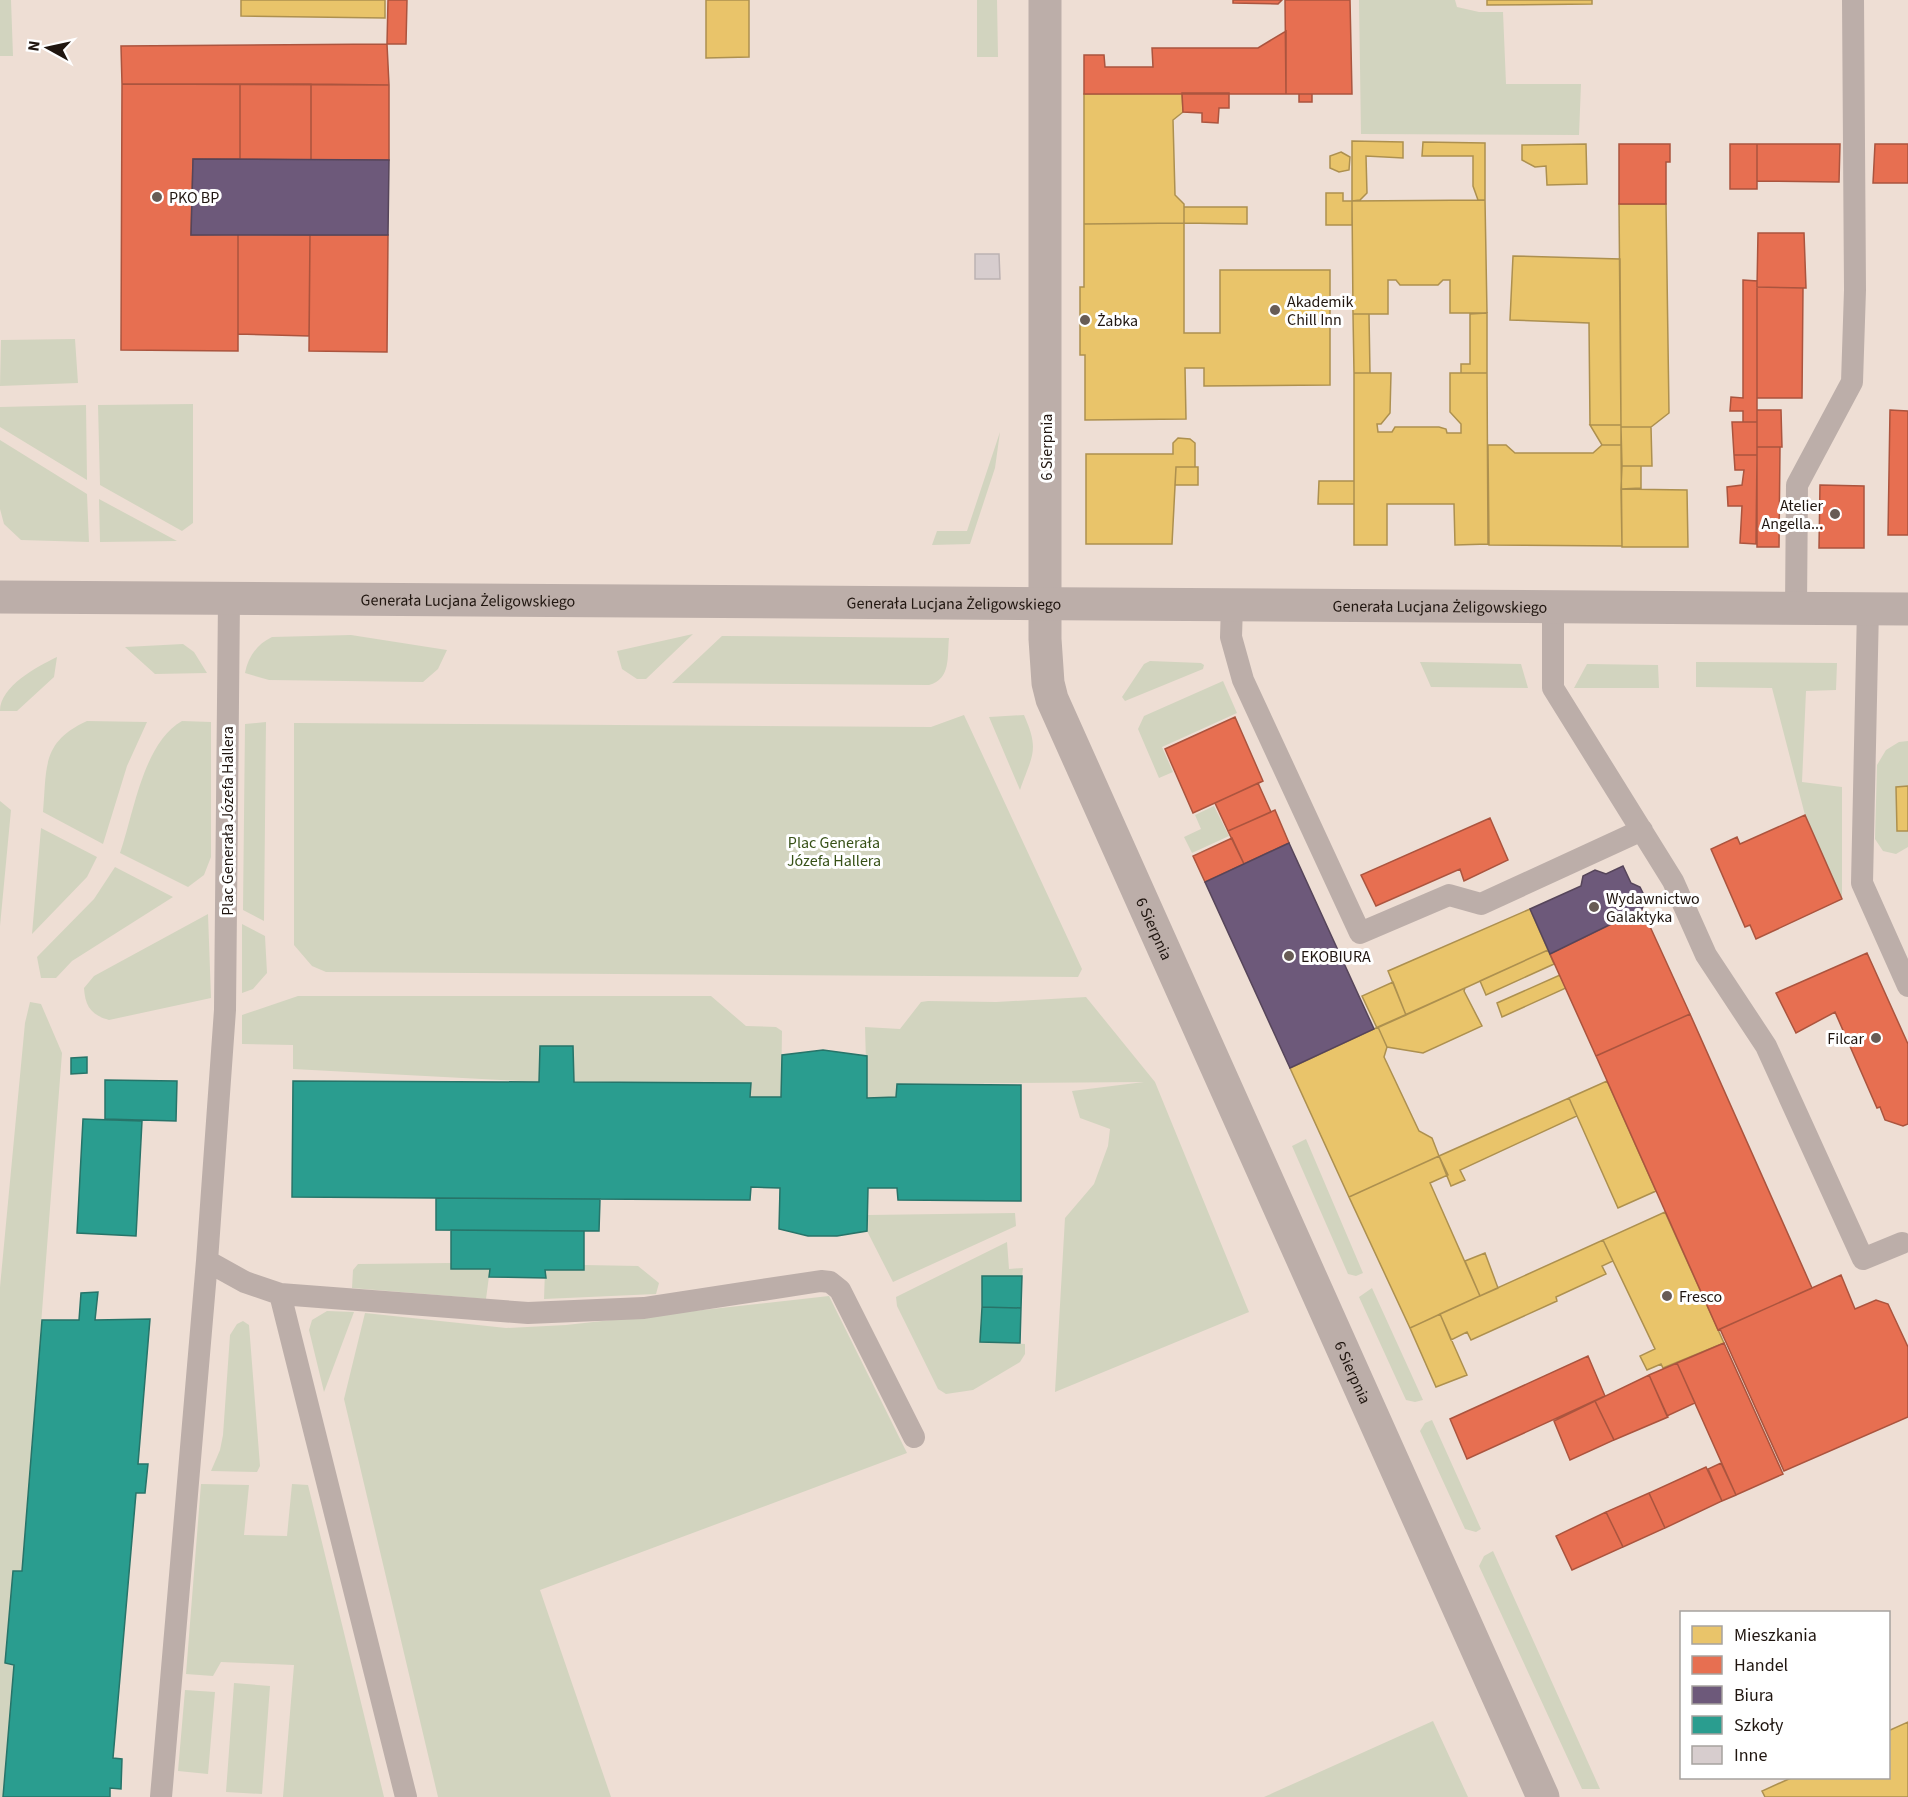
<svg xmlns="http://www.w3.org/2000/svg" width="1908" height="1797" font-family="'Source Sans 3',sans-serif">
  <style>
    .green { fill: #d2d4bf }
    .homes { fill: #e9c46a; stroke: #ad904f; stroke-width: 1.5 }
    .shops { fill: #e76f51; stroke: #ab543e; stroke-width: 1.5 }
    .offices { fill: #6d597a; stroke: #56455a; stroke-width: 1.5 }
    .schools { fill: #2a9d8f; stroke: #277469; stroke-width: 1.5 }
    .building { fill: #d7cdce; stroke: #bcb2b3; stroke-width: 1.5 }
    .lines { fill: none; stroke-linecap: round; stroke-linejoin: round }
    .service { stroke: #bcaea9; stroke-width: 22 }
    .tertiary { stroke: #bcaea9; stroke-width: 33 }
    .poi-dot { fill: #685c55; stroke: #fff; stroke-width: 2 }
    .labels { text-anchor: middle; stroke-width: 6; stroke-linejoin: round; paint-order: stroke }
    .poi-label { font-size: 16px; fill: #201610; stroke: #fff; text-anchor: start }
    .street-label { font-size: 16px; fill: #201610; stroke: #fff }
    .park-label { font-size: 16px; fill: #375117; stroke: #fff }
  </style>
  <rect width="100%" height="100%" fill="#eeded4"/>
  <!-- green -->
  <path class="green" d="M0 0H11L13 56H0Z
    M977 0H997L998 57H977Z
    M1359 0H1455L1457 7 1479 12H1503L1506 84H1581L1579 135 1361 134Z
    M75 339 78 383 0 386 1 340Z
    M193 404V523L182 531 100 485 98 405Z
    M86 405 87 480 0 427V407Z
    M1000 432 995 468 970 544 932 545 937 531H967Z
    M0 440 87 494 89 542 21 540 4 524 0 509Z
    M99 499 177 541 100 542Z
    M693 634 646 679H637L622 669 617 651Z
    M351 635 447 650 438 669 423 682 269 680 245 673C248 657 257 644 272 637Z
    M722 636 949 638C947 657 951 679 929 685L672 683Z
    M183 644 194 652 207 673 155 674 125 647Z
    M57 657 54 677 17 711H0C0 686 38 666 57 657Z
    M1150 661 1201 663 1204 665 1203 669 1125 701 1122 697 1144 664Z
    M1420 662 1521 664 1528 688 1431 687Z
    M1696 662 1837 663 1836 690 1806 691 1802 782 1842 787V899L1805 815 1772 688 1696 687Z
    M1587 664 1658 665 1659 688H1574Z
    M1223 681 1237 713 1162 747 1173 772 1159 778 1138 729 1144 716Z
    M964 715 1082 969 1078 977 326 972 312 966 294 945V723L931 727Z
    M1024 715C1040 751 1032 755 1020 790L989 717Z
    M87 721 147 722 127 766 103 844 43 812C47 768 41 742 87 721Z
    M182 721 211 722V857L204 875 188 887 120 853C134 813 143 743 182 721Z
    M266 722 264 921 243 910 245 724Z
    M1908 741V786L1896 787 1897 830 1908 831V847L1896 854 1883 851 1875 839 1877 765 1886 750 1899 742Z
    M0 801 11 810 0 926Z
    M1214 806 1229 836 1192 853 1184 837 1201 829 1195 815Z
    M41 828 97 857 87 877 32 934Z
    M115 867 173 897 72 961 56 978H41L37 957 94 899Z
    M208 914 211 998 109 1020C91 1015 85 1006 84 988L94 976Z
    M242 924 265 936 267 973 253 989 242 993Z
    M298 996H711L746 1026 776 1027 782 1031 781 1097H750L751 1084 574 1082 573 1046H540L539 1082 293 1069V1045L242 1044V1015Z
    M1086 997 1155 1082 1249 1312 1055 1392 1065 1218 1094 1184 1108 1146 1110 1129 1080 1118 1072 1091 1144 1082 897 1084 896 1097 867 1098 865 1027 900 1029 921 1002 928 1001 996 1002Z
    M30 1002 41 1004 62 1053 22 1570 14 1571 5 1663 14 1666 3 1797H0V1287L25 1023Z
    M1306 1139 1363 1273 1356 1276 1348 1274 1292 1146Z
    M1015 1213 1016 1226 893 1282 867 1231 868 1215Z
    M1007 1242 1009 1269 1023 1268 1022 1276H982L980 1341 1025 1344V1354L1020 1362 973 1390 946 1394 938 1389 897 1306 896 1297Z
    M451 1263 452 1269H490L486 1299 352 1288 353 1270 358 1264Z
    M584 1265 638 1266 659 1283 656 1294 544 1299 545 1270H584Z
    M1372 1288 1423 1400 1415 1402 1406 1400 1359 1297Z
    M829 1296 907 1453 540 1590 611 1797H438L344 1399 365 1313 506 1328 566 1325Z
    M327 1311 354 1312 324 1392 309 1330 312 1320Z
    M243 1321 249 1325 260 1466 257 1472 211 1471 220 1450 223 1435 230 1335 237 1324Z
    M1432 1420 1481 1529 1476 1532 1465 1529 1420 1431 1425 1423Z
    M201 1484 249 1485 244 1535 287 1536 292 1484 308 1485 384 1797H283L294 1665 221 1662 213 1676 186 1674Z
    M1493 1551 1600 1789H1582L1479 1566 1484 1556Z
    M234 1683 270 1686 262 1794 226 1792Z
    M185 1690 215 1692 208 1774 178 1771Z
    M1433 1721 1468 1797H1264Z"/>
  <!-- homes -->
  <path class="homes" d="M241 0H385V18L241 16Z
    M706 0H749V57L706 58Z
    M1487 0H1592V4L1487 5Z
    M1182 93 1183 112 1173 120 1175 195 1184 204V223L1084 224V94Z
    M1352 141 1403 142V158L1366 156 1367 193 1360 200 1352 201Z
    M1423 142 1485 143V200H1478L1473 186V156H1422Z
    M1586 144 1587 184 1547 185 1546 166 1535 167 1522 160V145Z
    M1341 152 1350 157 1349 170 1339 172 1330 168V156Z
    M1326 193H1343V201H1352V225H1326Z
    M1485 200 1487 313H1450V280H1443L1438 285H1400L1396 280H1388V314H1353L1352 201Z
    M1619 204H1666L1669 413 1651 427H1621Z
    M1184 207H1247V224L1184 223Z
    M1184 223V333H1220V270H1330V385L1204 386V368H1185L1186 419 1085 420V355H1080V287H1084V224Z
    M1513 256 1620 259 1621 425H1590L1589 323 1510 320Z
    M1487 313V373H1461V364H1470V314Z
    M1353 314H1369L1370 373H1354Z
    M1354 373H1391L1390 413 1381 424H1377L1378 432H1392L1395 427H1439L1446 429 1447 433H1461V424L1450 412V373H1487L1488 544 1455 545 1454 504H1387V545H1354Z
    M1590 425H1621V445H1602Z
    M1621 427H1651L1652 466H1622Z
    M1178 438 1190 439 1195 443V467H1176L1172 544H1086V454H1173V443Z
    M1488 445H1506L1515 453H1593L1602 445H1621L1622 546 1489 545Z
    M1622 466H1641V488L1621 489Z
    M1176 467H1198V485H1175Z
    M1319 481H1354V504H1318Z
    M1621 489 1687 490 1688 547H1622Z
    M1908 786V831H1897L1896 787Z
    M1530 909 1548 950 1406 1015 1388 971Z
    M1548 950 1554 964 1486 995 1480 981Z
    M1560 975 1566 988 1502 1017 1497 1003Z
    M1393 982 1406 1015 1377 1028 1362 996Z
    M1465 988 1464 991 1482 1026 1423 1053 1387 1047 1378 1027Z
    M1378 1027 1387 1047 1384 1057 1419 1131 1432 1138 1439 1156 1349 1197 1290 1068Z
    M1607 1081 1656 1191 1618 1208 1569 1098Z
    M1569 1098 1577 1116 1460 1170 1465 1180 1451 1186 1439 1156Z
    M1439 1156 1448 1175 1430 1183 1480 1296 1410 1328 1349 1197Z
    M1665 1212 1724 1343 1663 1368 1661 1364 1647 1370 1640 1356 1655 1349 1603 1240Z
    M1603 1240 1613 1261 1602 1266 1606 1274 1556 1297 1557 1301 1471 1340 1467 1332 1451 1340 1440 1314Z
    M1485 1253 1498 1288 1480 1296 1465 1261Z
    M1440 1314 1467 1375 1436 1387 1410 1328Z
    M1908 1722V1797H1765L1762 1791 1791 1778H1888V1731Z"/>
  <!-- shops -->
  <path class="shops" d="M388 0H407L406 44H387Z
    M1233 0H1282L1278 4 1233 3Z
    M1285 0H1350L1352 94H1286Z
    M1286 31V94H1084V55H1104L1105 67H1153L1152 48H1258Z
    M387 44 389 85 122 84 121 46Z
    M122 84H240V159H193L191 235 238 234V351L121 350Z
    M240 84H311V160L240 159Z
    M311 84 389 85V160H311Z
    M1182 93H1229V108H1219L1218 123 1202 122V113L1183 112Z
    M1299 94H1312V102H1299Z
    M1619 144H1670V162H1666V204H1619Z
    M1730 144H1757V189H1730Z
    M1757 144H1840L1839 182 1757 181Z
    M1875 144H1908V183H1873Z
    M1758 233H1804L1806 288 1757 287Z
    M238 234 310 235 309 336 238 334Z
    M310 235H388L387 352 309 351Z
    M1743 280 1757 281V422H1743V411H1730L1731 397 1743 398Z
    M1757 287 1803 288 1802 398H1757Z
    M1757 410H1781L1782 447H1757Z
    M1890 410 1908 411V535H1888Z
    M1732 422H1757V455H1734Z
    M1757 447H1780L1779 547H1757Z
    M1734 455H1757L1756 544 1740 543 1742 506H1728L1727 487 1742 485 1744 470H1735Z
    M1820 485 1864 486V548H1819Z
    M1235 717 1263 781 1193 813 1165 749Z
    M1258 783 1271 812 1228 831 1215 803Z
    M1275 810 1289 843 1244 864 1228 831Z
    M1805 815 1842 899 1756 939 1750 925 1745 927 1711 849 1737 837 1740 844Z
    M1490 818 1508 860 1464 881 1460 869 1376 906 1361 875Z
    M1232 838 1244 864 1205 882 1193 856Z
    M1642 909 1690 1014 1596 1056 1550 954Z
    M1867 953 1908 1044V1124L1903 1126 1885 1120 1880 1107 1877 1108 1835 1012 1796 1033 1776 993Z
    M1690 1014 1812 1288 1718 1330 1596 1056Z
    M1841 1275 1855 1309 1876 1300 1888 1304 1908 1347V1417L1784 1471 1720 1329Z
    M1724 1343 1783 1474 1736 1495 1677 1363Z
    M1588 1356 1605 1396 1467 1459 1450 1419Z
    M1677 1363 1695 1403 1667 1416 1649 1375Z
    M1649 1375 1668 1417 1614 1440 1595 1401Z
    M1595 1401 1614 1440 1570 1460 1554 1421Z
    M1721 1463 1736 1495 1722 1501 1708 1469Z
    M1706 1467 1722 1501 1665 1528 1649 1493Z
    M1649 1493 1665 1528 1623 1547 1606 1512Z
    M1606 1512 1623 1547 1572 1570 1556 1536Z"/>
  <!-- offices -->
  <path class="offices" d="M193 159 389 160 388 235H191Z
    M1289 843 1374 1029 1290 1068 1205 882Z
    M1623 866 1631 883 1640 887 1646 899 1642 909 1550 954 1530 909 1581 886 1583 876 1595 870 1606 874Z"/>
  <!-- schools -->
  <path class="schools" d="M540 1046H573L574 1082 751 1083 750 1097H781L782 1055 823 1050 867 1056V1098L896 1097 897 1084 1021 1085V1201L898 1200 897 1188H868L867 1231 837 1236H808L779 1229 780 1188 751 1187 750 1200 292 1197 293 1081 539 1082Z
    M87 1057V1073L71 1074V1058Z
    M105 1080 177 1081 176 1121 105 1119Z
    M83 1119 142 1121 136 1236 77 1233Z
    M436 1198 600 1199 599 1231 436 1230Z
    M451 1230 584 1231V1270H545L546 1278 489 1277 490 1269H451Z
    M982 1276H1022L1021 1308 982 1307Z
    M98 1292 95 1320 150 1319 138 1464H148L145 1493H136L113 1758 122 1759 121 1789 110 1788V1797H3L14 1665 5 1663 13 1571H22L42 1320H79L81 1293Z
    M982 1307 1021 1308 1020 1343 980 1342Z"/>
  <!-- building -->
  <path class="building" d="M975 254H999L1000 279H975Z"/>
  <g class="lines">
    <!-- service -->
    <path class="service" d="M229 599 225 1010 207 1261 245 1282 280 1294 406 1797
      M1232 605 1231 637 1243 680 1360 933 1449 895 1481 904 1642 830
      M1553 607V688L1673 881 1706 955 1766 1046 1863 1259 1902 1243
      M1796 608 1797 485 1852 382 1855 290 1853 0
      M1868 608 1862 883 1908 986
      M280 1294 528 1313 644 1308 821 1281 830 1282 840 1290 914 1437
      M161 1797 207 1261"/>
    <!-- tertiary -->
    <g class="tertiary">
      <path id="s1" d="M1045 0V639L1048 683 1052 699 1543 1797"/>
      <path id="s2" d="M0 597 1908 609"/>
    </g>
  </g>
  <!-- markers -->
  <g class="poi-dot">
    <circle cx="157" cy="197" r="6"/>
    <circle cx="1275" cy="310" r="6"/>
    <circle cx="1085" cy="320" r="6"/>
    <circle cx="1835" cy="514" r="6"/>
    <circle cx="1594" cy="907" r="6"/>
    <circle cx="1289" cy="956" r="6"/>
    <circle cx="1876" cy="1038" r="6"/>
    <circle cx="1667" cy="1296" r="6"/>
  </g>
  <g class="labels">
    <!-- poi labels -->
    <g class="poi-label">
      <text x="169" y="203">PKO BP</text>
      <text x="1287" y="307">Akademik<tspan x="1287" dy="18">Chill Inn</tspan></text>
      <text x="1097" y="326">Żabka</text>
      <text x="1823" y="511" text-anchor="end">Atelier<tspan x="1823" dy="18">Angella...</tspan></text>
      <text x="1606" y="904">Wydawnictwo<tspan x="1606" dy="18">Galaktyka</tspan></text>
      <text x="1301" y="962">EKOBIURA</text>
      <text x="1864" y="1044" text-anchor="end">Filcar</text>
      <text x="1679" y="1302">Fresco</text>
    </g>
    <!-- street labels -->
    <g class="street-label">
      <text transform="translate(1046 447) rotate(-90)" y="6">6 Sierpnia</text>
      <text dy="6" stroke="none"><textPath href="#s2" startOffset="468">Generała Lucjana Żeligowskiego</textPath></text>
      <text dy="6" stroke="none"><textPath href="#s2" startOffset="954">Generała Lucjana Żeligowskiego</textPath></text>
      <text dy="6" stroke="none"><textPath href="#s2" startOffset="1440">Generała Lucjana Żeligowskiego</textPath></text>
      <text transform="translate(227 821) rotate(-90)" y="6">Plac Generała Józefa Hallera</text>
      <text dy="6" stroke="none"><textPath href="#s1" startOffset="951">6 Sierpnia</textPath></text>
      <text dy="6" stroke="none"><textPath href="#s1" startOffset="1437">6 Sierpnia</textPath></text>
    </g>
    <!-- park labels -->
    <g class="park-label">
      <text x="834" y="848">Plac Generała<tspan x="834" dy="18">Józefa Hallera</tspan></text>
    </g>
  </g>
  <!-- legend -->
  <rect x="1680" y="1611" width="210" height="168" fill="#ffffff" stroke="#a6a29f" stroke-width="1.5"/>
  <rect x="1692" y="1626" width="30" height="18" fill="#e9c46a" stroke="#a6a29f" stroke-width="1.5"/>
  <text x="1734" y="1641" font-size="18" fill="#201610">Mieszkania</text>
  <rect x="1692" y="1656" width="30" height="18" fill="#e76f51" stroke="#a6a29f" stroke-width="1.5"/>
  <text x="1734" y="1671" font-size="18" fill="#201610">Handel</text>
  <rect x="1692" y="1686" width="30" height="18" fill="#6d597a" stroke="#a6a29f" stroke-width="1.5"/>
  <text x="1734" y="1701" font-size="18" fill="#201610">Biura</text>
  <rect x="1692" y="1716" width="30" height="18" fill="#2a9d8f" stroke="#a6a29f" stroke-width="1.5"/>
  <text x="1734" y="1731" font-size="18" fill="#201610">Szkoły</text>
  <rect x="1692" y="1746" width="30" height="18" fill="#d7cdce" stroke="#a6a29f" stroke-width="1.5"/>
  <text x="1734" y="1761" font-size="18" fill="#201610">Inne</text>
  <!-- north arrow -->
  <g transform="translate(48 48) rotate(278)" stroke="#ffffff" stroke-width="4.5" paint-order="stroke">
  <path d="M0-4.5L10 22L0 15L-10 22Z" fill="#201610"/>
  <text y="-9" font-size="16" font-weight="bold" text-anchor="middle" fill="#201610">N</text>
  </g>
</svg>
